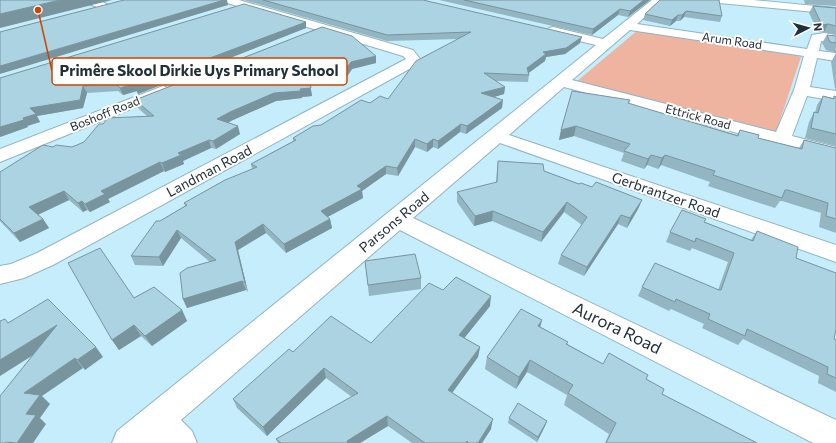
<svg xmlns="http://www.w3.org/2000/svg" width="836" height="443" font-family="Commissioner,sans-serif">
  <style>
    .green { fill: #eeb4a0 }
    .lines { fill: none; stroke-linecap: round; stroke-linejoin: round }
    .minor-casing { stroke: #8fb4c2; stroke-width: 2 }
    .minor { fill: #fff; fill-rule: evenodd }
    .wall { fill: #94b5c2 }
    .shaded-wall { fill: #78949e }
    .building { fill: #acd3e1; stroke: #78949e }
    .labels { text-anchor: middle; stroke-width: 4; stroke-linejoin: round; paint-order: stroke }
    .far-street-label { font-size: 12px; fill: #213036; stroke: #fff }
    .street-label { font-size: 14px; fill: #213036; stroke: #fff }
    .near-street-label { font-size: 17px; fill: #213036; stroke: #fff }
    .leader { fill: none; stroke: #ca4501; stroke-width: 1.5 }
    .callout-dot { fill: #ca4501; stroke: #fff; stroke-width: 1.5 }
    .callout { fill: #fff; stroke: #ca4501; stroke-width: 1.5 }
    .callout-label { font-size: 15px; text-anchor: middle; font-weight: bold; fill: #213036 }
  </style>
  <rect width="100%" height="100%" fill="#c6edfc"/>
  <!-- green -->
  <path class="green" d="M638 30 785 52 801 57 776 132 772 133 576 82Z"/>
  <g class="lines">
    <defs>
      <path id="minor" d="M84 0C93 0 104 0 110 7L109 9H101L85 2Z
        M223 0H239L413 50 420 59 413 67 53 265 24 278 0 284V266L11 264 37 253 406 59 403 56 224 2Z
        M652 0H663L637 24 807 49 812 35 824 33 836 35V43L821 41 819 51 836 53V61L817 58 810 87 836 91V101L807 96 792 136 836 147V159L564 87 509 135 836 245V262L500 143 413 218 836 420V443H813L400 230 181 420 192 431 197 443H112L117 431 596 45 549 34 547 31 549 28 553 27 603 39ZM630 30 804 56 794 90 776 132 572 80Z
        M714 0H753L836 8V14L719 3Z
        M163 86 168 88 171 91 168 94 0 162V149Z"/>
    </defs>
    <!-- minor casing -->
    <use href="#minor" class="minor-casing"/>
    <!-- minor -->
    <use href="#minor" class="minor"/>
  </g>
  <!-- wall -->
  <path class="wall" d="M244 0H423L580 43 565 54 546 57 545 61 528 73 529 75 528 82 496 81 505 87 504 94 493 97 502 108 466 134 460 132 438 149 433 147 427 152 415 147 398 176 386 174 362 191 363 198 327 217 330 219 332 228 286 253 266 233 238 250 248 292 246 290 187 308 183 299 210 262 181 238 163 266 135 265 131 256 160 221 185 206 184 203 252 169 251 164 293 141V138L321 125 370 103 388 99 459 39 387 41Z
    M439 0H650L628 17 618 15 592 35Z
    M660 0 722 16 720 22 684 17 680 21H676L670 26 643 20 645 14Z
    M804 0H836V6L805 4Z
    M813 6 836 8V35L824 32H818L809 13Z
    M306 22V28L138 94 137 91 123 95 118 91 87 93 83 108 37 116 40 122 27 126 28 127 0 137V78Z
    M322 27 376 63 352 69 344 81 309 78 312 96 302 97V98L276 101 233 120 228 122 240 134 216 149 211 148 183 161 184 164 165 172 164 171 108 199 110 202 90 212 87 210 83 212 69 200 38 215 43 219 49 228 20 242 0 221V172L53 147H72L84 142 103 124 148 117 138 108 135 100Z
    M827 35 836 36V53L826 50 822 43Z
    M836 53V90L835 89 831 62Z
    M823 96 833 98 834 96 836 97V146L805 138 809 122 814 112 815 113 817 105Z
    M630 100 629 104 737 135 740 130 758 138 799 148 804 140 836 148V233L819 227 821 213 782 201H780L775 208 708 186 710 182 661 165 658 169 647 165 644 169 621 161 624 153 574 136 559 140 561 130Z
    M498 161 544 171 579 184 642 200 638 209 627 228 618 224 584 276 558 264 561 255 582 225 564 212 541 242 492 221 474 226 457 202V192L496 183 497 170Z
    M704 222 751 240 757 231 796 258 834 339 836 340V392L818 383 819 376 743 339 738 345 702 328 704 324 671 309 669 311 638 296 642 287 718 290 728 262 692 248 690 251 666 242 670 232Z
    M365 261 421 278V289L369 296Z
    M443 290 490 306 464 338 480 347 478 357 452 393 491 429 482 443H412L388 426 360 443H278L276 439 352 397 326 378 267 436 237 408 233 399 293 352 371 343Z
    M134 298 182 310 187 321 152 346 141 336 119 350 112 340Z
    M540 327 568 342 567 344 603 364 646 379 662 394 757 443H605L609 434 564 405 567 395 527 372 516 389 485 369 487 357Z
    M509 418 547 421 545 426 537 442 508 423Z"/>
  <!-- shaded-wall -->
  <path class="shaded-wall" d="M60 0H112L0 28V14Z
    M224 0H227L228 5 0 74V66Z
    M644 0H650L628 17 630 11Z
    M620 9 618 15 592 35 593 29Z
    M686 11 684 17 680 21 682 15Z
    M678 15 676 21 670 26 672 20Z
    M306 22V28L138 94 135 86Z
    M828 24 824 32H818L822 25Z
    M582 37 580 43 565 54 546 57 545 61 526 75 527 68 543 52Z
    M376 56V63L352 69 344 81 343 73 351 62Z
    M309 78 312 96 302 97 300 89Z
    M134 84 137 91 123 95 120 88Z
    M83 86 87 93 83 108 37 116 40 122 27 126 28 127 0 137V127L23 118 30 108Z
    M505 87 504 94 481 101V93Z
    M301 91 302 98 276 101 233 120 220 127 217 119 230 112 274 93Z
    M503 100 502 108 466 134 467 126Z
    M461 124 460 132 438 149V141Z
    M238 126 240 134 216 149 213 141Z
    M576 126 574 136 559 140 561 130Z
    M415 139V147L398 176 397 168Z
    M433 139V147L427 152V144Z
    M209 140 211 148 183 161 184 164 165 172 162 163 178 153Z
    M651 155 647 165 644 169 648 159Z
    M665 155 661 165 658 169 662 158Z
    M160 162 164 171 108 199 110 202 90 212 85 204 101 191Z
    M386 166V174L362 191 363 198 322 220 321 211Z
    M64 191 69 200 35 216 29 207Z
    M642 200 638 209 627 228 630 218Z
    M82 201 87 210 83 212 78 203Z
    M567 202 564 212 541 242 543 232Z
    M493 211 492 221 474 226 475 216Z
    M621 215 618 224 584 276 587 267Z
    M43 219 49 228 20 242 14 233Z
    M330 219 332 228 286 253 284 244Z
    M263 224 266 233 238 250 248 292 245 283 235 242Z
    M177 230 181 238 163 266 159 257Z
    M242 281 246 290 187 308 183 299Z
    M491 296 490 306 458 346 459 335Z
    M182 310 187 321 152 346 145 336Z
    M542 320 539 332 538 326Z
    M57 325 65 335 0 376V360Z
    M134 325 141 336 119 350 112 340Z
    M96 347 103 357 85 370 77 360Z
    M480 347 478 357 447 400 448 390Z
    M75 358 83 368 42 396 50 404 40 418 46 424 33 443H17L26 414 24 393Z
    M530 360 527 372 516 389 519 377Z
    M324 368 326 378 267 436 263 427Z
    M387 416 388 426 360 443H348L347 441Z
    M493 419 491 429 482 443H478Z
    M547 421 545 426 537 442 538 437Z"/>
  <!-- building -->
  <path class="building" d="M0 0H60L0 14Z
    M124 0H224L0 66V32Z
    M263 0H423L582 37 566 48 543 52 546 54 527 68 529 75 484 73 505 87 481 93 503 100 467 126 461 124 438 141 433 139 427 144 415 139 397 168 386 166 357 186 362 189 321 211 330 219 284 244 263 224 235 242 245 283 242 281 183 299 180 273 187 268 216 260 177 230 159 257 131 256 156 221H160L187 205 184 203 225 180 257 167 251 164 296 140 293 138 313 126 321 125 361 100 370 103 380 96 388 99 416 61 471 32 387 35Z
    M464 0H644L630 11 620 9 593 29Z
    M660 0H719L722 16 686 11 682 15H678L672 20 645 14Z
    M244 4 306 22 135 86 134 84 120 88 115 83 83 86 80 100 30 108 36 114 23 118 24 120 0 127V78Z
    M813 6 836 8V26L828 24 822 25Z
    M322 27 352 36 376 56 351 62 343 73 308 70 311 88 300 89 301 91 274 93 230 112 217 119 238 126 213 141 209 140 178 153 181 155 162 163 160 162 101 191 105 194 85 204 82 201 78 203 64 191 29 207 43 219 14 233 0 219V172L43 145 53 147 56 145 72 147 84 142 99 124H103L108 118 154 116 135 100Z
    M827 35 836 36V43L830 42Z
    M572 91 630 100 628 103 738 136 740 130 759 135 758 138 802 149 804 140 836 148V219L826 216 828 203 788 190H785L782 198 713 175 715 171 665 155 662 158 651 155 648 159 624 151 630 144 576 126 561 130Z
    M823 96 834 99V96L836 97V134L811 128 814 112 818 113Z
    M498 161 543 164 544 171 579 184 581 183 592 187 596 182 642 200 630 218 621 215 587 267 561 255 587 217 567 202 543 232 493 211 475 216 457 192 497 182Z
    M682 210 706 219 704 222 753 241 757 231 798 247 796 258 836 273V329L834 339 836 340V378L827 374 828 367 747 329 745 336 708 319 710 314 676 299 675 302 642 287 655 263 719 290H721L734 253 696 238 695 242 670 232Z
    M100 248 134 298 154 287 182 310 145 336 134 325 112 340 68 263Z
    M415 254 421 278 368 285 365 261Z
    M456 277 491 296 459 335 480 347 448 390 493 419 478 443H469L467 441 466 443H425L387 416 347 441 348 443H281L276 439 358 393 324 368 263 427 233 399 289 349 293 352 331 316 371 343 429 283 443 290Z
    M48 299 96 347 77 360 75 358 24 393 40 395 26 414 36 415 17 443 6 442 5 443H0V396L57 325 0 360V321L5 319 8 323Z
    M521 309 542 320 538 326 568 342 566 344 603 364 609 353 648 375 646 379 664 389 662 394 757 443H606L616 423 568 393 573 385 530 360 519 377 487 357Z
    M518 403 547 421 538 437 509 418Z"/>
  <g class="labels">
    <!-- far-street labels -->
    <g class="far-street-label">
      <text transform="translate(732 41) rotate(8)" y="4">Arum Road</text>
      <text transform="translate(105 114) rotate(-22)" y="4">Boshoff Road</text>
      <text transform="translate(698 117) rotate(15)" y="4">Ettrick Road</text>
    </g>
    <!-- street labels -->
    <g class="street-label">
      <text transform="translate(209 171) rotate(-28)" y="5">Landman Road</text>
      <text transform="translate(666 195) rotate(19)" y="5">Gerbrantzer Road</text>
      <text transform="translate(394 222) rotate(-40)" y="5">Parsons Road</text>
    </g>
    <!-- near-street labels -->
    <g class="near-street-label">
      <text transform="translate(617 328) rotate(26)" y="6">Aurora Road</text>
    </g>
  </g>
  <!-- callouts -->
  <path class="leader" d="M38 10L52 71"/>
  <circle class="callout-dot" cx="38" cy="10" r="4"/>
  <rect class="callout" x="52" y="58" width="295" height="27" rx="4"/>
  <g class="callout-label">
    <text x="199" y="76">Primêre Skool Dirkie Uys Primary School</text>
  </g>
  <!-- north arrow -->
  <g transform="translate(808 28) rotate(84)" stroke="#ffffff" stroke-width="3" paint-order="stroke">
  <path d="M0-3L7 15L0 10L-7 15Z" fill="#213036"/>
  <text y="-6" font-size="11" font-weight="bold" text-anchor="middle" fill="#213036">N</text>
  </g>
</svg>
